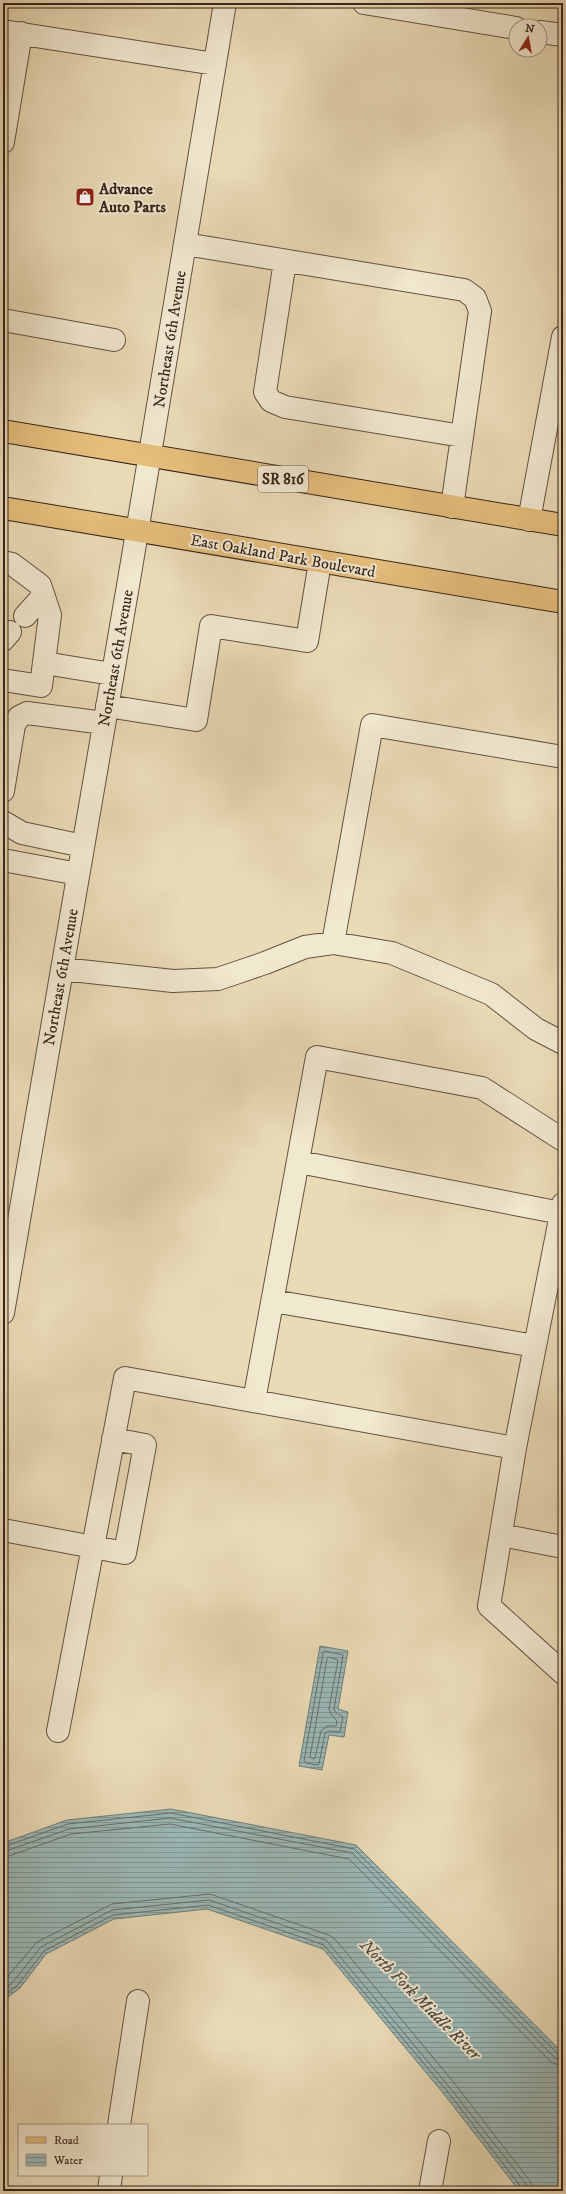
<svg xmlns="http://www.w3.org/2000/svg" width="566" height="2194" font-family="'IM FELL DW Pica',serif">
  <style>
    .water { fill: url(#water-rules); stroke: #737e7a }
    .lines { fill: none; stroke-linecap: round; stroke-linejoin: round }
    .shore { stroke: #686f6a; stroke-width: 1 }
    .minor-casing { stroke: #635243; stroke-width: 24 }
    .major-casing { stroke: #36251c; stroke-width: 24 }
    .minor { stroke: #f1e8d0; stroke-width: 22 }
    .major { stroke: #e5be7c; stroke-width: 22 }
    .labels { text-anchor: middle; stroke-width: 4; stroke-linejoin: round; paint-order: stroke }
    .shield { fill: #f1e8d0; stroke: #6e6052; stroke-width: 1 }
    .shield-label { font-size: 15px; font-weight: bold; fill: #36251c }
    .poi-label { font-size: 16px; font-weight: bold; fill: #36251c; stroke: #f1e8d0; text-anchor: start }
    .street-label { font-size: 16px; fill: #36251c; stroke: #f1e8d0 }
    .water-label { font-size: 17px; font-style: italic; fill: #4f4a43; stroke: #f1e8d0 }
  </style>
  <defs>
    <pattern id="water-rules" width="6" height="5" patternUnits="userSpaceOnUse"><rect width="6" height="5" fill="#9bb9b8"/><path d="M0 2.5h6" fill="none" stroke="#7f9695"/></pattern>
  </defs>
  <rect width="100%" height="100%" fill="#eadbb7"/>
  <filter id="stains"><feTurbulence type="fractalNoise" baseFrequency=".005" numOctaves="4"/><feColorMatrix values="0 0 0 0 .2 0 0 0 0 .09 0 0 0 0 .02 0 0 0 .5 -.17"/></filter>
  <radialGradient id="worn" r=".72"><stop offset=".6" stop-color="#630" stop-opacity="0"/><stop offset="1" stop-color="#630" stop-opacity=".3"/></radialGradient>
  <!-- water -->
  <path class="water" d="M320 1646 348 1651 338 1709 348 1712 344 1737 329 1735 322 1770 299 1766Z
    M171 1809 356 1845 563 2053V2191H521L517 2188 443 2093 323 1949 207 1909 114 1919 46 1954 20 1988 3 2001V1843L67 1820Z"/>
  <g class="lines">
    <!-- shore -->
    <path class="shore" d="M325 1651 343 1655 334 1709 336 1713 343 1717 340 1732 329 1731 325 1733 319 1764 317 1765 306 1763 304 1761 323 1653Z
      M329 1657 338 1660 329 1709 331 1714 337 1721 336 1726H327L321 1731 315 1758 313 1759 310 1757 327 1659Z
      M3 1847 68 1824 171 1813 354 1849 558 2054 563 2056
      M3 1852 69 1829 170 1818 352 1853 555 2058 563 2061
      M3 1858 71 1834 170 1824 349 1859 551 2062 563 2067
      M3 1982 37 1942 112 1904 210 1894 329 1935 335 1939 455 2084 530 2181 533 2191
      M3 1990 13 1982 41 1947 112 1910 209 1900 326 1940 450 2088 526 2184 527 2191
      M3 1996 17 1986 44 1951 113 1915 208 1905 324 1945 447 2091 521 2187 522 2191"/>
    <defs>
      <path id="minor" d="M364 3 516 28
        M3 31 215 64
        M540 32 563 35
        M3 142 21 33
        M185 244 464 290 475 298 480 311 452 507
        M285 261 265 392 271 401 285 407 462 436
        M3 320 114 340
        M529 520 563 337
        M3 562 12 564 40 585 50 615 41 686 3 680
        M25 616 43 596
        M3 640 10 632
        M44 663 112 674
        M107 706 196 720 211 626 307 641 320 562
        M3 791 14 725 19 717 27 713 104 723
        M3 822 22 833 83 846
        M3 860 78 874
        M333 943 372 725 563 757
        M62 969 173 981 218 979 265 963 305 947 333 943 392 953 491 994 536 1029 563 1043
        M299 1162 561 1213
        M273 1301 535 1346 563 1204
        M3 1313 131 568 225 3
        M254 1401 317 1057 482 1088 563 1140
        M515 1448 535 1346
        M3 1530 125 1553 145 1445 113 1439
        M501 1535 563 1547
        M58 1731 125 1378 515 1448 489 1606 563 1673
        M119 2125 138 2001
        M109 2191 111 2175
        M430 2191 439 2141"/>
      <path id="major" d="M3 431 563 525
        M3 508 563 602"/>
    </defs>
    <!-- minor casing -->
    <use href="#minor" class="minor-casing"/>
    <!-- major casing -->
    <use href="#major" class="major-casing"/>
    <!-- minor -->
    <use href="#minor" class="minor"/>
    <!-- major -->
    <use href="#major" class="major"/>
  </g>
  <!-- icons -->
  <defs>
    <symbol id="shop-square" viewBox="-11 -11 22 22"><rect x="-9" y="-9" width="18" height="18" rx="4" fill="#8f2418" stroke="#f1e8d0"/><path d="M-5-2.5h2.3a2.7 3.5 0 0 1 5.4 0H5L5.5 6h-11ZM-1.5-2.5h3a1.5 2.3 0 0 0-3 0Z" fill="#fff"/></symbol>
  </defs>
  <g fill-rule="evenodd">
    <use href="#shop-square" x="74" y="186" width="22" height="22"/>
  </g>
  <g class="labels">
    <!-- shield labels -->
    <rect class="shield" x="258" y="466" width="50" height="26" rx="3"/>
    <g class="shield-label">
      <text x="283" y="484">SR 816</text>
    </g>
    <!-- poi labels -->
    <g class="poi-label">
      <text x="99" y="194">Advance<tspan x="99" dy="18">Auto Parts</tspan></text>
    </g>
    <!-- street labels -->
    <g class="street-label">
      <text transform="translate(169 339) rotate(-81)" y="6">Northeast 6th Avenue</text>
      <text transform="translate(283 555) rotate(10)" y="6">East Oakland Park Boulevard</text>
      <text transform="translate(115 658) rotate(-80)" y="6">Northeast 6th Avenue</text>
      <text transform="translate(60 977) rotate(-80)" y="6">Northeast 6th Avenue</text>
    </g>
    <!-- water labels -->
    <g class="water-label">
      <text transform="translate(421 1999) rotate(45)" y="6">North Fork Middle River</text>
    </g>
  </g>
  <!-- margin -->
  <rect width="566" height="2194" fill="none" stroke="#eadbb7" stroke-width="16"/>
  <rect x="4" y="4" width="558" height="2186" fill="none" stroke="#36251c" stroke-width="2"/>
  <rect x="8" y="8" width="550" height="2178" fill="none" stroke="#36251c"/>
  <!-- legend -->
  <rect x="18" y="2124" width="130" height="52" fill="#f1e8d0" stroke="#a69a88"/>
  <rect x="26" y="2137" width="20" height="6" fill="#e5be7c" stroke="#a69a88"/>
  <text x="54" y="2144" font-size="12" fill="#36251c">Road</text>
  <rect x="26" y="2154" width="20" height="12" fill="url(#water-rules)" stroke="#a69a88"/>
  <text x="54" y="2164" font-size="12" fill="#36251c">Water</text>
  <!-- north arrow -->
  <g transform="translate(528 38) rotate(11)"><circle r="19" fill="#f1e8d0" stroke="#a69a88"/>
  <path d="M0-3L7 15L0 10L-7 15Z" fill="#8f2418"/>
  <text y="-6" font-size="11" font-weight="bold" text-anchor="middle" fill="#36251c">N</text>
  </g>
  <rect width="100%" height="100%" filter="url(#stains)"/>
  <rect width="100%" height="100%" fill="url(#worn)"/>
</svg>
